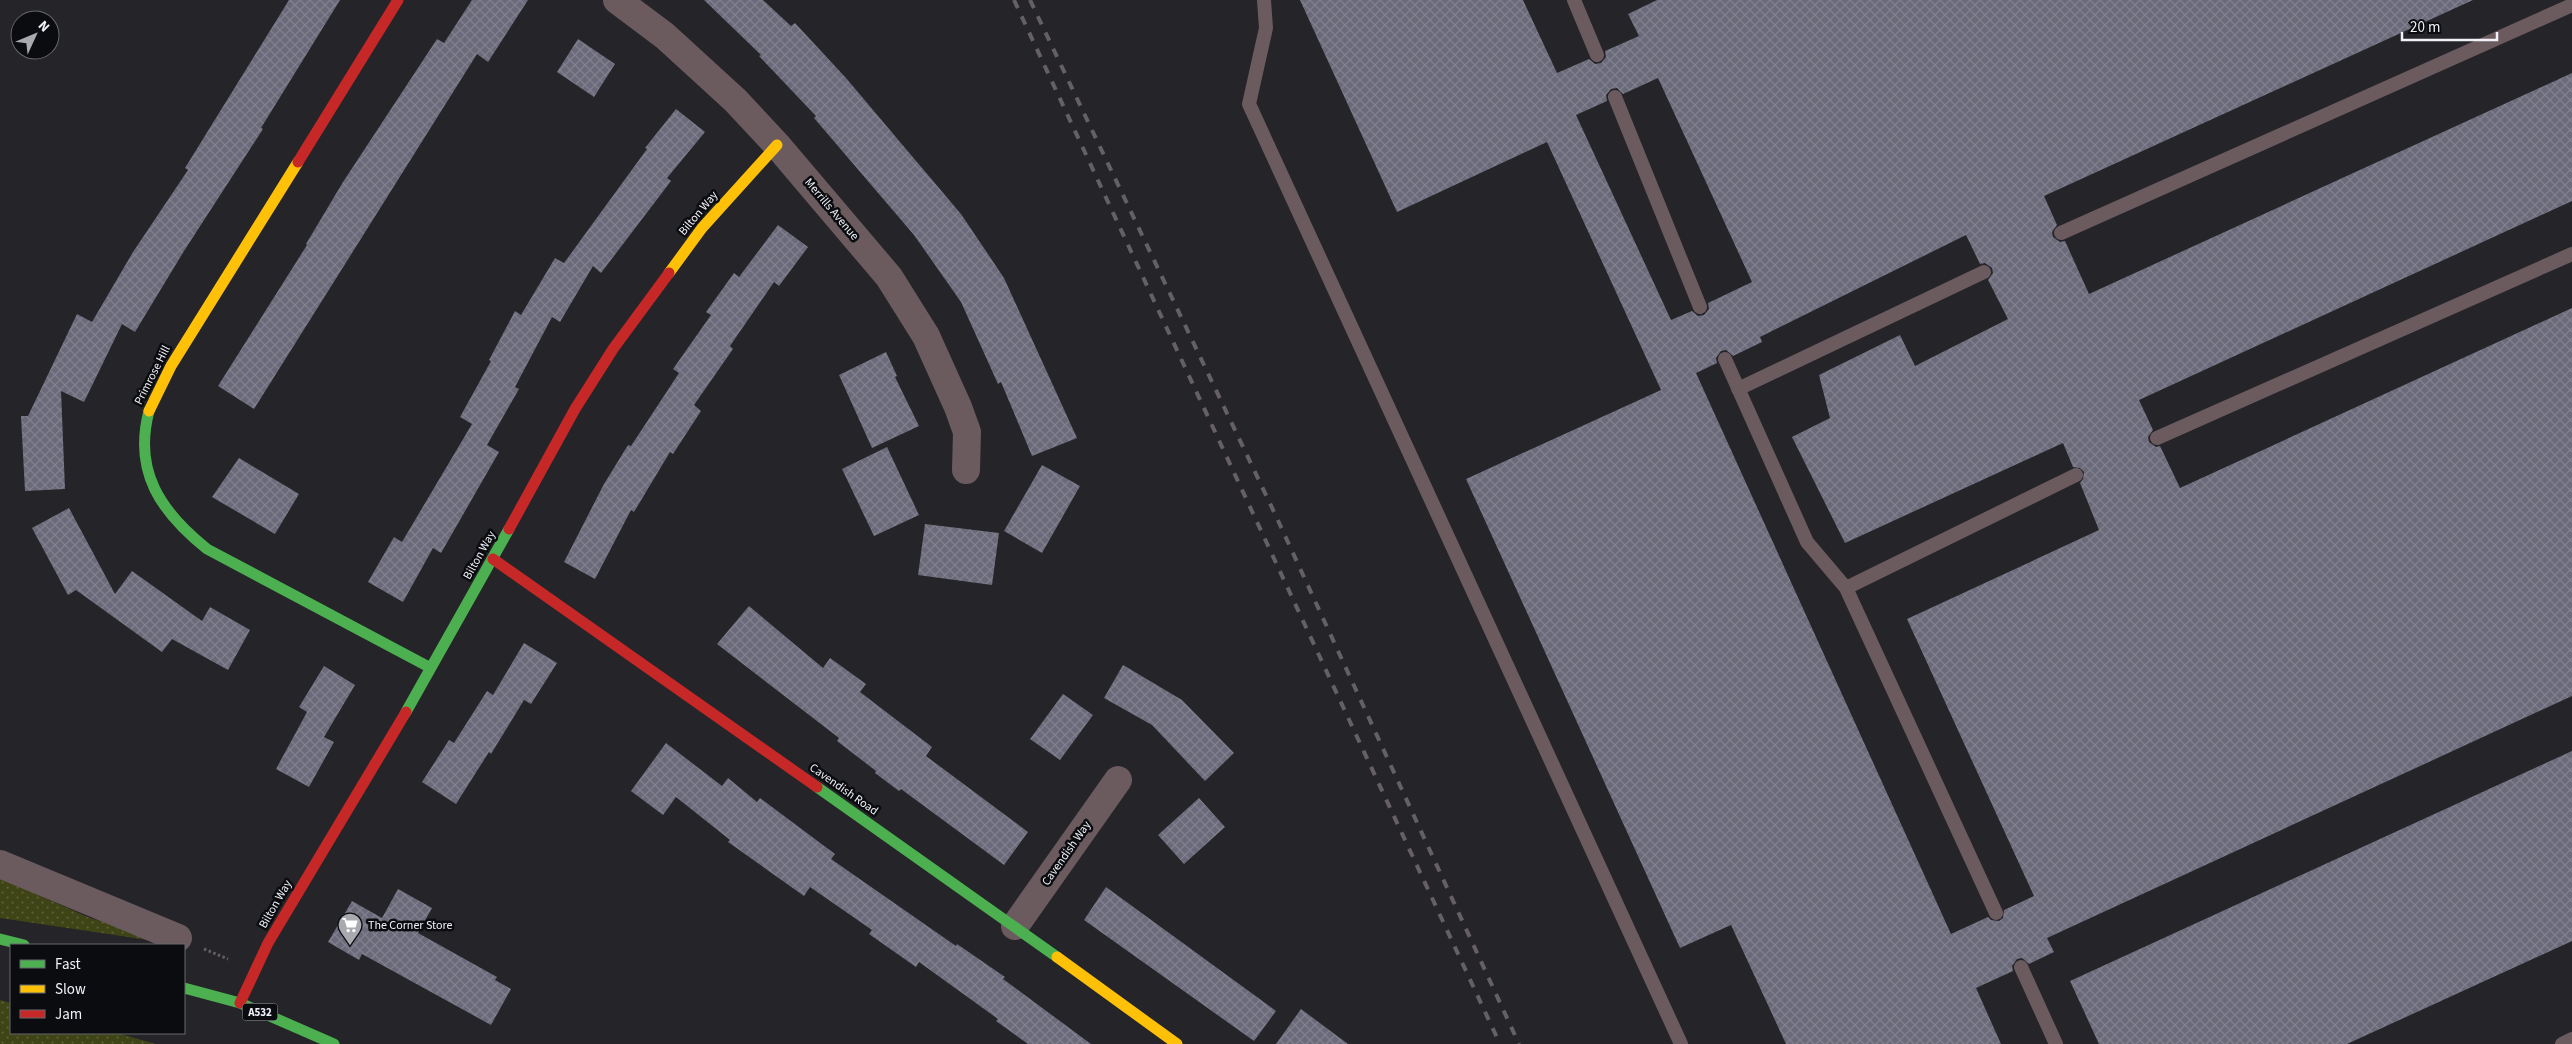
<svg xmlns="http://www.w3.org/2000/svg" width="2572" height="1044" font-family="'Source Sans 3',sans-serif">
  <style>
    .grass { fill: url(#grass-dots) }
    .building { fill: url(#building-cross-hatch); fill-rule: evenodd }
    .lines { fill: none; stroke-linecap: round; stroke-linejoin: round }
    .path { stroke: #685f63; stroke-width: 3; stroke-dasharray: 2.5 2.5; stroke-linecap: butt }
    .lane { stroke: #6b5b5f; stroke-width: 14 }
    .street { stroke: #6b5b5f; stroke-width: 28 }
    .fast { stroke: #4caf50; stroke-width: 11 }
    .slow { stroke: #ffc107; stroke-width: 11 }
    .jam { stroke: #c62828; stroke-width: 11 }
    .rail { stroke: #656064; stroke-width: 4; stroke-dasharray: 9 9; stroke-linecap: butt }
    .labels { text-anchor: middle; stroke-width: 5; stroke-linejoin: round; paint-order: stroke }
    .shield { fill: #0b0c10; stroke: #acadb3; stroke-width: 1 }
    .shield-label { font-size: 11px; font-weight: bold; fill: #f1f2f9 }
    .street-label { font-size: 12px; fill: #f1f2f9; stroke: #0b0c10 }
    .poi-label { font-size: 12px; fill: #f1f2f9; stroke: #0b0c10; text-anchor: start }
  </style>
  <defs>
    <pattern id="grass-dots" width="8" height="8" patternUnits="userSpaceOnUse" patternTransform="scale(1.25)"><rect width="8" height="8" fill="#3f4416"/><path d="M2 2h.1M6 6h.1" fill="none" stroke="#5b5f39" stroke-width="1.8" stroke-linecap="round"/></pattern>
    <pattern id="building-cross-hatch" width="8" height="8" patternUnits="userSpaceOnUse" patternTransform="scale(1.25)"><rect width="8" height="8" fill="#6a6a7a"/><path d="M0 0l8 8M0 8l8-8" fill="none" stroke="#80808e"/></pattern>
  </defs>
  <rect width="100%" height="100%" fill="#242429"/>
  <!-- grass -->
  <path class="grass" d="M0 878 90 918 182 945 0 918Z
    M0 1000 11 1003V1033H117L156 1044H0Z"/>
  <!-- building -->
  <path class="building" d="M289 0H340L261 128 263 129 184 251 135 332 122 324 84 402 61 391 65 489 25 491 21 416H28L77 314 92 322 133 252 188 170 185 168Z
    M472 0H528L488 62 477 54 254 409 218 386 307 245 306 244 343 182 437 39 444 43Z
    M704 0H763L791 26 795 23 846 78 900 142 961 214 1004 278 1077 438 1032 456 1001 382 998 384 961 302 914 235 814 118 816 116 759 56 761 55Z
    M1300 0H1523L1557 73 1589 59 1595 64 1601 63 1606 57 1605 51 1639 36 1628 14 1657 0H2473L2044 196 2057 225 2052 232 2053 237 2060 242 2065 241 2089 294 2572 73V201L2139 400 2153 430 2148 437 2149 442 2156 447 2160 446 2180 488 2572 308V696L2047 938 2054 952 2029 964 2022 958 2017 959 2012 966 2013 971 1976 988 2001 1044H1786L1731 925 1680 948 1466 479 1661 390 1547 142 1397 212ZM1658 78 1752 282 1708 303 1709 309 1704 315 1698 316 1692 311 1671 320 1576 115 1607 101 1606 95 1611 89 1617 88 1623 94ZM1966 235 1980 264 1985 263 1992 268 1993 273 1988 280 2008 319 1915 366 1900 335 1819 375 1830 418 1792 437 1845 543 2063 443 2073 467 2080 468 2084 472 2083 479 2080 483 2099 530 1907 619 2034 896 2004 910 2003 918 1999 921 1991 920 1988 917 1951 934 1696 373 1717 363 1716 358 1721 351 1726 350 1733 356 1762 342 1760 337Z
    M578 39 615 64 594 97 557 72Z
    M676 109 705 132 667 178 671 181 601 273 593 266 560 322 552 317 515 387 519 389 487 445 499 452 441 553 433 548 403 602 368 582 394 537 402 542 472 424 460 417 491 361 489 360 515 311 521 315 555 258 564 263 647 149 645 148Z
    M778 225 808 247 779 286 774 282 730 346 733 349 694 405 701 411 673 454 670 452 634 512 631 510 595 579 564 562 604 484 628 445 631 446 679 373 673 369 711 315 706 312 734 273 739 277Z
    M886 352 897 376 895 377 919 426 872 448 839 375Z
    M887 447 919 515 874 536 842 469Z
    M239 458 299 494 275 534 212 497Z
    M1042 465 1080 486 1042 553 1004 531Z
    M69 508 115 594 132 571 202 621 210 607 250 630 228 670 172 639 162 652 76 590 68 595 32 528Z
    M925 524 999 533 992 585 918 575Z
    M749 606 823 668 830 658 866 684 860 692 932 747 926 756 1028 832 1004 865 901 789 899 791 875 773 876 771 837 741 839 738 717 644Z
    M524 643 557 663 531 704 524 700 491 754 489 752 456 804 422 782 449 740 454 743 487 691 493 695Z
    M1123 665 1182 700 1234 753 1205 781 1152 725 1104 698Z
    M324 666 355 685 324 737 334 742 309 787 276 769 307 712 299 707Z
    M1063 694 1093 715 1060 760 1030 739Z
    M666 743 722 786 728 778 757 802 760 798 835 854 831 859 956 946 957 944 1005 977 1003 979 1091 1044H1028L996 1021 998 1019 919 962 916 967 869 934 872 930 810 887 804 896 728 842 730 840 676 797 663 815 631 791Z
    M2572 751V941L2347 1044H2099L2070 981Z
    M1199 798 1225 827 1184 864 1158 835Z
    M1106 887 1276 1011 1254 1041 1084 920Z
    M398 889 432 908 418 933 497 977 495 980 511 989 491 1025 362 954 359 960 328 942 352 901 382 918Z
    M1301 1009 1348 1044H1276Z"/>
  <g class="lines">
    <!-- path -->
    <path class="path" d="M204 949 228 959"/>
    <!-- lane -->
    <path class="lane" d="M1264 0 1266 28 1249 104 1681 1044
      M1574 0 1597 55
      M1615 97 1700 307
      M2061 233 2572 5
      M1725 359 1807 542 1846 588 1996 913
      M1738 389 1984 272
      M2157 438 2572 254
      M1846 588 2076 475
      M2021 967 2056 1044
      M2562 1044 2572 1039"/>
    <!-- street -->
    <path class="street" d="M617 0 665 36 735 100 777 145 889 277 926 336 958 407 967 432 966 470
      M0 864 178 938
      M1015 926 1118 780"/>
    <!-- fast -->
    <path class="fast" d="M149 411C133 472 161 512 207 549L429 667
      M406 712 509 529
      M817 787 1057 957
      M0 939 24 945
      M184 988 240 1003 334 1044"/>
    <!-- slow -->
    <path class="slow" d="M669 273 702 228 777 145
      M149 411 171 366 298 162
      M1057 957 1177 1044"/>
    <!-- jam -->
    <path class="jam" d="M298 162 398 0
      M509 529 575 409 613 349 669 273
      M493 559 817 787
      M240 1003 268 943 406 712"/>
    <!-- rail -->
    <path class="rail" d="M1014 0 1500 1044
      M1030 0 1275 514 1519 1044"/>
  </g>
  <!-- icons -->
  <defs>
    <symbol id="supermarket-pin" viewBox="-11 -11 22 30"><path d="M0 17L-7.5 6A9.5 9.5 0 1 1 7.5 6Z" fill="#a9aab0" stroke="#0b0c10"/><path d="M-6-5.5h2.5l.6 2H6L4.5 2H-2.5L-4.4-4H-6ZM-1.5 3.2a1.3 1.3 0 1 0 .1 0ZM3 3.2a1.3 1.3 0 1 0 .1 0Z" fill="#fff"/></symbol>
  </defs>
  <g fill-rule="evenodd">
    <use href="#supermarket-pin" x="336" y="911" width="28" height="38"/>
  </g>
  <g class="labels">
    <!-- shield labels -->
    <rect class="shield" x="242.5" y="1003.5" width="35" height="17" rx="4"/>
    <g class="shield-label">
      <text x="260" y="1016">A532</text>
    </g>
    <!-- street labels -->
    <g class="street-label">
      <text transform="translate(832 209) rotate(50)" y="4">Merrills Avenue</text>
      <text transform="translate(698 213) rotate(-50)" y="4">Bilton Way</text>
      <text transform="translate(152 375) rotate(-63)" y="4">Primrose Hill</text>
      <text transform="translate(479 555) rotate(-61)" y="4">Bilton Way</text>
      <text transform="translate(844 789) rotate(35)" y="4">Cavendish Road</text>
      <text transform="translate(1066 853) rotate(-55)" y="4">Cavendish Way</text>
      <text transform="translate(275 904) rotate(-60)" y="4">Bilton Way</text>
    </g>
    <!-- poi labels -->
    <g class="poi-label">
      <text x="368" y="929">The Corner Store</text>
    </g>
  </g>
  <!-- legend -->
  <rect x="10" y="944" width="175" height="90" fill="#0b0c10" stroke="#67686d"/>
  <rect x="20" y="960" width="25" height="8" fill="#4caf50" stroke="#67686d"/>
  <text x="55" y="969" font-size="15" fill="#f1f2f9">Fast</text>
  <rect x="20" y="985" width="25" height="8" fill="#ffc107" stroke="#67686d"/>
  <text x="55" y="994" font-size="15" fill="#f1f2f9">Slow</text>
  <rect x="20" y="1010" width="25" height="8" fill="#c62828" stroke="#67686d"/>
  <text x="55" y="1019" font-size="15" fill="#f1f2f9">Jam</text>
  <!-- north arrow -->
  <g transform="translate(35 35) rotate(46)"><circle r="24" fill="#0b0c10" stroke="#67686d"/>
  <path d="M0-4L9 19L0 12L-9 19Z" fill="#a9aab0"/>
  <text y="-8" font-size="14" font-weight="bold" text-anchor="middle" fill="#f1f2f9">N</text>
  </g>
  <!-- scale -->
  <path d="M2402 32v8h95v-8" fill="none" stroke="#f1f2f9" stroke-width="2.5"/>
  <text x="2410" y="32" font-size="15" fill="#f1f2f9" stroke="#0b0c10" stroke-width="4" paint-order="stroke">20 m</text>
</svg>
